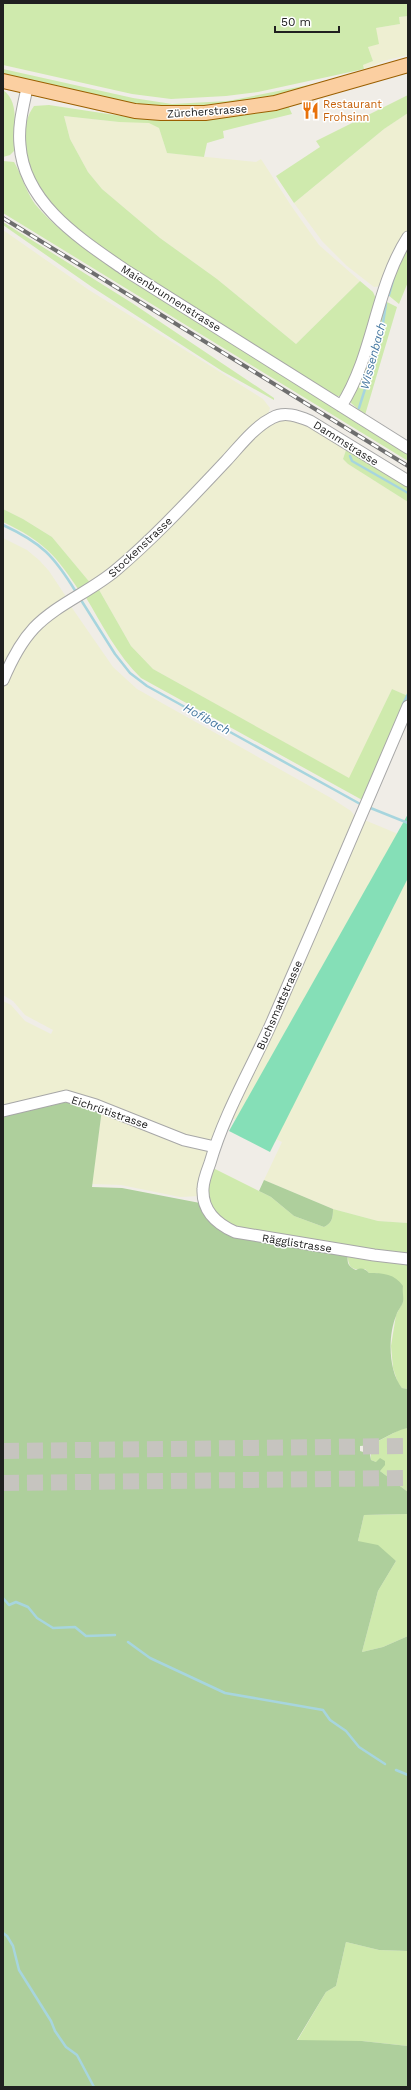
<svg xmlns="http://www.w3.org/2000/svg" width="411" height="2090" font-family="'Work Sans',sans-serif">
  <style>
    .farmland { fill: #eeefd2 }
    .grass { fill: #cfeaad }
    .forest { fill: #aecf9c }
    .pitch { fill: #85dfb7 }
    .lines { fill: none; stroke-linecap: round; stroke-linejoin: round }
    .stream { stroke: #a7d5de; stroke-width: 2.5 }
    .highway-tunnel { stroke: #c6c4bf; stroke-width: 16; stroke-dasharray: 16 8; stroke-linecap: butt }
    .minor-casing { stroke: #a7a7a7; stroke-width: 13 }
    .major-casing { stroke: #9b5f01; stroke-width: 16 }
    .minor { stroke: #fff; stroke-width: 11 }
    .major { stroke: #fbcfa1; stroke-width: 14 }
    .rail-casing { stroke: #6e6e6e; stroke-width: 4 }
    .rail { stroke: #fff; stroke-width: 2.5; stroke-dasharray: 8; stroke-linecap: butt }
    .labels { text-anchor: middle; stroke-width: 3; stroke-linejoin: round; paint-order: stroke }
    .food-label { font-size: 11px; fill: #c56008; stroke: #fff; text-anchor: start }
    .street-label { font-size: 11px; fill: #202020; stroke: #fff }
    .water-label { font-size: 12px; font-style: italic; fill: #4678a0; stroke: #fff }
  </style>
  <rect width="100%" height="100%" fill="#f0ede7"/>
  <!-- farmland -->
  <path class="farmland" d="M408 16V55L387 60 364 69 363 65 373 61 368 47 376 28 400 24 399 17Z
    M408 113V231L382 286 374 287 347 266 322 241 294 203 384 129Z
    M64 116 119 122H149L159 128 167 153 256 162 261 159 292 207 319 245 360 281 296 344 217 279 160 238 102 189 88 172 70 139Z
    M3 230 89 290 263 399 270 408 267 417 181 505 92 585 52 537 23 519 3 509Z
    M294 418 347 447 343 459 348 464 408 502V696L392 689 350 779 153 669 131 646 98 588 255 433 280 419Z
    M3 538 27 550 39 560 49 571 65 595V599L3 672Z
    M70 605 113 667 137 689 331 798 351 811 357 819 326 893 211 1141 202 1142 89 1099 3 1108V1001L11 1005 25 1021 51 1034 53 1030 25 1015 13 1001 3 995V686L11 668 38 628Z
    M362 819 408 838V1223L378 1221 333 1209 264 1180 282 1142 230 1117Z
    M102 1109 202 1147 209 1152 200 1196 180 1197 121 1185 92 1184Z"/>
  <!-- grass -->
  <path class="grass" d="M3 3H408V16L399 17 400 24 376 28 379 44 368 47 373 61 363 65 364 69 258 92 226 96 171 99 132 94 3 65Z
    M3 69 133 98 172 104 228 101 344 78 276 98 240 104 171 108 125 103 3 74Z
    M3 90C21 102 13 132 14 151L10 155 3 157Z
    M408 95V113L384 129 294 203 276 176 320 147 316 141Z
    M49 105 128 117 190 120 228 116 288 105 292 114 223 131 224 138 207 143 204 157 167 153 159 128 149 123 119 122 64 116 70 139 88 172 102 189 160 238 217 279 296 344 360 281 373 292 377 301 356 369 341 396H335C282 363 229 330 176 297 133 270 70 234 41 191 26 169 17 129 34 106Z
    M3 161 14 162C22 175 25 190 35 204 52 225 77 242 99 259L408 454V461L3 213Z
    M3 222 132 303 274 398V400L222 371 92 287 3 225Z
    M408 243V282L399 304 388 295 397 263Z
    M387 302 397 307 365 415 351 403 350 396Z
    M347 447 408 485V502L348 464 343 459Z
    M3 509 23 519 52 537 92 585 80 592C56 555 43 541 3 522Z
    M98 588 131 646 153 669 349 778 392 689 408 696V700L364 801 141 678C117 655 102 624 85 596Z
    M213 1168 271 1197 294 1216 324 1227C332 1223 333 1218 333 1209L378 1221 408 1223V1256L234 1230 217 1219 206 1196Z
    M348 1253 408 1261V1389L402 1388 398 1383 393 1368 391 1346 396 1315 403 1302 401 1294 377 1273H369L365 1269C352 1271 347 1267 348 1253Z
    M408 1428V1492L380 1471 376 1462 371 1460V1445L401 1429Z
    M408 1514V1636L383 1647 362 1652 378 1591 396 1561 358 1541 364 1515Z
    M346 1942 379 1950 408 1951V2046L362 2041H297L326 1992 336 1986Z"/>
  <!-- forest -->
  <path class="forest" d="M74 1101 102 1109 92 1187 122 1188 200 1203 212 1221 348 1253C347 1262 347 1266 356 1270 362 1267 365 1269 369 1273 383 1273 395 1274 403 1286 402 1292 404 1296 403 1302 402 1306 397 1311 396 1316 388 1335 388 1371 402 1388L408 1389V1428C391 1431 378 1445 360 1446V1451L370 1454 371 1460 376 1462 380 1458 385 1461V1465L380 1471 408 1492V1514L364 1515 358 1541 378 1545 396 1561 378 1591 362 1652 383 1647 408 1636V1951L379 1950 346 1942 336 1986 326 1992 297 2040 362 2041 408 2046V2087H3V1113Z
    M264 1180 333 1209C333 1218 332 1223 324 1227L294 1216 271 1197 259 1191Z"/>
  <!-- pitch -->
  <path class="pitch" d="M408 814V878L270 1152 229 1131Z"/>
  <g class="lines">
    <!-- stream -->
    <path class="stream" d="M389 295 394 277
      M359 408 380 342 386 304
      M350 456 352 461 408 493
      M3 525C42 543 54 556 76 592
      M81 600 115 654 130 673 147 686 362 805
      M403 704 408 694
      M368 807 408 823
      M3 1598 9 1605 16 1602 28 1607 37 1618 53 1628 75 1627 86 1636 115 1635
      M128 1642 150 1658 225 1693 323 1710 330 1720 346 1731 359 1747 385 1764
      M396 1770 408 1775
      M3 1933 7 1936 13 1946 19 1970 51 2021 55 2031 66 2047 77 2055 94 2087"/>
    <!-- highway-tunnel -->
    <path class="highway-tunnel" d="M3 1451 408 1446
      M3 1483 408 1478"/>
    <defs>
      <path id="minor" d="M27 88C23 107 18 126 20 145 24 204 82 240 125 270L408 448
        M341 406C374 355 375 288 408 237
        M3 680C11 661 20 643 34 628 57 604 90 592 116 570 155 537 190 499 226 461 239 447 254 427 272 418 284 411 298 416 310 421L408 481
        M408 706C363 812 318 917 272 1022 251 1069 224 1114 210 1163 207 1171 203 1181 203 1189 202 1211 217 1224 235 1232L374 1255 408 1259
        M3 1111 66 1096 96 1105 184 1140 215 1147"/>
      <path id="major" d="M3 81 135 111 161 113H205L275 103 408 65"/>
    </defs>
    <!-- minor casing -->
    <use href="#minor" class="minor-casing"/>
    <!-- major casing -->
    <use href="#major" class="major-casing"/>
    <!-- minor -->
    <use href="#minor" class="minor"/>
    <!-- major -->
    <use href="#major" class="major"/>
    <defs>
      <path id="rail" d="M3 218 408 466"/>
    </defs>
    <!-- rail casing -->
    <use href="#rail" class="rail-casing"/>
    <!-- rail -->
    <use href="#rail" class="rail"/>
  </g>
  <!-- icons -->
  <defs>
    <symbol id="restaurant-bare" viewBox="-9 -9 18 18"><path d="M-5-6h1v4h1v-4h1v4h1v-4h1v5L-1.5 .5V6h-2V.5L-5-1ZM5-6V6H3V1.5H1.5Q1.5-4 5-6Z" fill="#e8710a" stroke="#fff" stroke-width="2.5" paint-order="stroke"/></symbol>
  </defs>
  <g fill-rule="evenodd">
    <use href="#restaurant-bare" x="298" y="98" width="25" height="25"/>
  </g>
  <g class="labels">
    <!-- food labels -->
    <g class="food-label">
      <text x="323" y="108">Restaurant<tspan x="323" dy="13">Frohsinn</tspan></text>
    </g>
    <!-- street labels -->
    <g class="street-label">
      <text transform="translate(207 111) rotate(-4)" y="4">Zürcherstrasse</text>
      <text transform="translate(171 298) rotate(32)" y="4">Maienbrunnenstrasse</text>
      <text transform="translate(346 443) rotate(32)" y="4">Dammstrasse</text>
      <text transform="translate(140 547) rotate(-43)" y="4">Stockenstrasse</text>
      <text transform="translate(279 1005) rotate(-66)" y="4">Buchsmattstrasse</text>
      <text transform="translate(110 1112) rotate(19)" y="4">Eichrütistrasse</text>
      <text transform="translate(297 1243) rotate(9)" y="4">Rägglistrasse</text>
    </g>
    <!-- water labels -->
    <g class="water-label">
      <text transform="translate(373 356) rotate(-75)" y="4">Wissenbach</text>
      <text transform="translate(207 719) rotate(29)" y="4">Hofibach</text>
    </g>
  </g>
  <!-- border -->
  <rect width="411" height="2090" fill="none" stroke="#202020" stroke-width="8"/>
  <!-- scale -->
  <path d="M275 26v6h64v-6" fill="none" stroke="#202020" stroke-width="2"/>
  <text x="281" y="26" font-size="12" fill="#202020" stroke="#ffffff" stroke-width="3" paint-order="stroke">50 m</text>
</svg>
